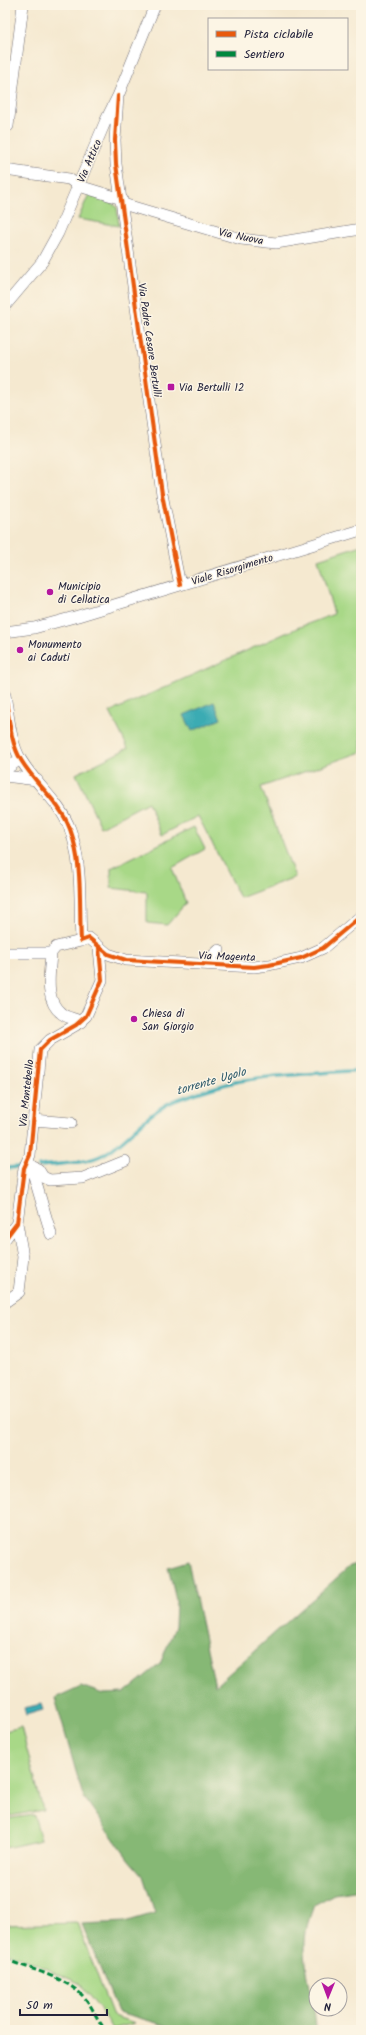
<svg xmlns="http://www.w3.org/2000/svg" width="366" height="2035" font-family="Kalam,sans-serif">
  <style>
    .green { fill: #a8d887; stroke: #657d61 }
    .forest { fill: #86b874; stroke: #546d58 }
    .water { fill: #3aabb3; stroke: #2e6677 }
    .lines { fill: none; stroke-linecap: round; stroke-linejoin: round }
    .stream { stroke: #3aabb3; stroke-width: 3.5 }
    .minor-casing { stroke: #6c686f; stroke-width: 12 }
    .minor { stroke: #fff; stroke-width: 11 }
    .quiet { stroke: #00873e; stroke-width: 3; stroke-dasharray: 6 3; stroke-linecap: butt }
    .cycleway-casing { stroke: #fcf5e5; stroke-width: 6 }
    .cycleway { stroke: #e8590c; stroke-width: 4 }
    .poi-dot { fill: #b5179e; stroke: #fcf5e5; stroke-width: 1.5 }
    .labels { text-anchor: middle; stroke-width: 3; stroke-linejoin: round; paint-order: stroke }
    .street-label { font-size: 11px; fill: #22223b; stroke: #fcf5e5 }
    .poi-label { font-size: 11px; fill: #22223b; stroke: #fcf5e5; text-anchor: start }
    .water-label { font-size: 12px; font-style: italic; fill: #2c596b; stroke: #fcf5e5 }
  </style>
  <rect width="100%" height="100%" fill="#fcf5e5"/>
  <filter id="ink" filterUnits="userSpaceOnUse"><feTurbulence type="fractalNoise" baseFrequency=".025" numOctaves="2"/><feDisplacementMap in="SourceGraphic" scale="8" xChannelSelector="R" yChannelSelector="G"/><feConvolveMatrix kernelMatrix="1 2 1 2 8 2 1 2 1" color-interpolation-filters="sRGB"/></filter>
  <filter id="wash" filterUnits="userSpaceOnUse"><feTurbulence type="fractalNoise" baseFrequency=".012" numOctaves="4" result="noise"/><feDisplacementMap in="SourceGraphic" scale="16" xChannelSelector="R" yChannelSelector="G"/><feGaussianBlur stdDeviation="0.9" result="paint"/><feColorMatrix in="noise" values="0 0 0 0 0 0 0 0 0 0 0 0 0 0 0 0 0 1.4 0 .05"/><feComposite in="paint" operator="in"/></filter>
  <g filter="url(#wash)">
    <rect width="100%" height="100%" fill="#f5e9d0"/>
    <!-- green -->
    <path class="green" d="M89 194 109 201 117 207 119 226 78 219Z
      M361 545V752L261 787 295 877 240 898 198 816 162 835 148 802 101 827 76 774 128 748 110 712 297 628 334 614 318 559Z
      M194 827 205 849 172 868 186 903 167 925 147 923V892L111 888V868Z
      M21 1727 43 1810 10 1816 5 1794V1731Z
      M34 1815 41 1840 5 1848V1819Z
      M77 1923 113 2016 135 2023 113 2029 105 2016 79 1983 5 1951V1925Z"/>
    <!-- forest -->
    <path class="forest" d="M188 1561 215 1686 350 1566 361 1563V1890L334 1894 314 1905C311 1914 307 1923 306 1932 301 1964 315 1998 316 2030H172L164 2025 118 2012 82 1924 125 1922 155 1913 143 1876 129 1860 83 1796 55 1698 81 1686 103 1694 124 1693 160 1664 175 1627 176 1600 168 1567Z"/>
    <!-- water -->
    <path class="water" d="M214 702 221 719 192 731 184 715Z
      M41 1704 43 1710 26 1715 24 1708Z"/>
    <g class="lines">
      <!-- stream -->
      <path class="stream" d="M39 1166C63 1163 92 1165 112 1149 135 1132 151 1109 179 1099 199 1092 227 1083 246 1080 284 1073 323 1074 361 1070
        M5 1168 20 1167"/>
    </g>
  </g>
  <g filter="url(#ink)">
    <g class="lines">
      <defs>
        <path id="minor" d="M118 96 115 140 116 164 162 494 180 585
          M5 125 8 126 23 5
          M5 170 69 179 79 186 122 199
          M123 204 241 239 276 243 361 229
          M5 306 42 262 58 233 106 120 118 96 155 5
          M5 632 34 628 78 616 361 530
          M5 695C9 716 10 742 21 760 36 785 60 802 70 829 83 864 79 904 81 941L89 938 108 954 126 960 254 967 269 965 301 958 323 948 361 916
          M5 770 20 759
          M5 776 37 780
          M5 953H51L56 947 81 941
          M51 953C50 972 44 1000 61 1013 66 1018 75 1018 81 1022
          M204 964 219 950
          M33 1120 71 1123
          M28 1160 31 1166 38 1169 43 1177 50 1180 83 1178 125 1161
          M31 1166 51 1234
          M5 1239 17 1223 24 1168 30 1155 40 1050 50 1040 76 1025 86 1016 102 980 99 948
          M5 1302 19 1292 23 1257 17 1223"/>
      </defs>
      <!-- minor casing -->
      <use href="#minor" class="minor-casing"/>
      <!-- minor -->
      <use href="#minor" class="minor"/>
      <!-- quiet -->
      <path class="quiet" d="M5 1959C31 1970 62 1975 83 1996 93 2006 96 2020 106 2030"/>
      <defs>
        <path id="cycleway" d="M118 96 115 140 116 164 162 494 180 585
          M5 695C9 716 10 742 21 760 36 785 60 802 70 829 83 864 79 904 81 941L89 938 108 954 126 960 254 967 269 965 301 958 323 948 361 916
          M5 1239 17 1223 24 1168 30 1155 40 1050 50 1040 76 1025 86 1016 102 980 99 948"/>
      </defs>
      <!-- cycleway casing -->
      <use href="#cycleway" class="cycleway-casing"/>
      <!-- cycleway -->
      <use href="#cycleway" class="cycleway"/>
    </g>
  </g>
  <!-- markers -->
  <g class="poi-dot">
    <rect x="167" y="383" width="8" height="8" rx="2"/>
    <circle cx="50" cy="592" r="4"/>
    <circle cx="20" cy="650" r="4"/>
    <circle cx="134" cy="1019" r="4"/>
  </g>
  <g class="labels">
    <!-- street labels -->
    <g class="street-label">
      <text transform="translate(89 161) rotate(-67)" y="4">Via Attico</text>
      <text transform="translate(241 236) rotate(12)" y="4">Via Nuova</text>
      <text transform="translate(150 340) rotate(82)" y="4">Via Padre Cesare Bertulli</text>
      <text transform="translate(232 569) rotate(-17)" y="4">Viale Risorgimento</text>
      <text transform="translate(227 956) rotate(2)" y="4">Via Magenta</text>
      <text transform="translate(26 1093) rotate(-84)" y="4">Via Montebello</text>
    </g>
    <!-- poi labels -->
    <g class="poi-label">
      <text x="179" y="391">Via Bertulli 12</text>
      <text x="58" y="590">Municipio<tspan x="58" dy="13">di Cellatica</tspan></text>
      <text x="28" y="648">Monumento<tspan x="28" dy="13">ai Caduti</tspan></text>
      <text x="142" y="1017">Chiesa di<tspan x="142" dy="13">San Giorgio</tspan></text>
    </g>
    <!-- water labels -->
    <g class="water-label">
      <text transform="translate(211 1081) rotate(-16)" y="4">torrente Ugolo</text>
    </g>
  </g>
  <!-- margin -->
  <rect width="366" height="2035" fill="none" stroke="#fcf5e5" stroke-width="20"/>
  <!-- legend -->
  <rect x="208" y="18" width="140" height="52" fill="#fcf5e5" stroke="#a5a1a1"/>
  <rect x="216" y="31" width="20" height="6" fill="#e8590c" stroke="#a5a1a1"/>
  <text x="244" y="38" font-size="12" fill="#22223b">Pista ciclabile</text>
  <rect x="216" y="51" width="20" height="6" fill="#00873e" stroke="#a5a1a1"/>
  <text x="244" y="58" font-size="12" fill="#22223b">Sentiero</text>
  <!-- north arrow -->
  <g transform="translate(328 1997) rotate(181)"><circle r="19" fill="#fcf5e5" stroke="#a5a1a1"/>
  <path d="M0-3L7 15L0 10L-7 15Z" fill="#b5179e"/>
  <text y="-6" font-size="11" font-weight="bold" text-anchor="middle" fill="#22223b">N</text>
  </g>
  <!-- scale -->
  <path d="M20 2009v6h87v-6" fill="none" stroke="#22223b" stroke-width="2"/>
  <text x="26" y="2009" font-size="12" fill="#22223b" stroke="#fcf5e5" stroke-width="3" paint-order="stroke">50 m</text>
</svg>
